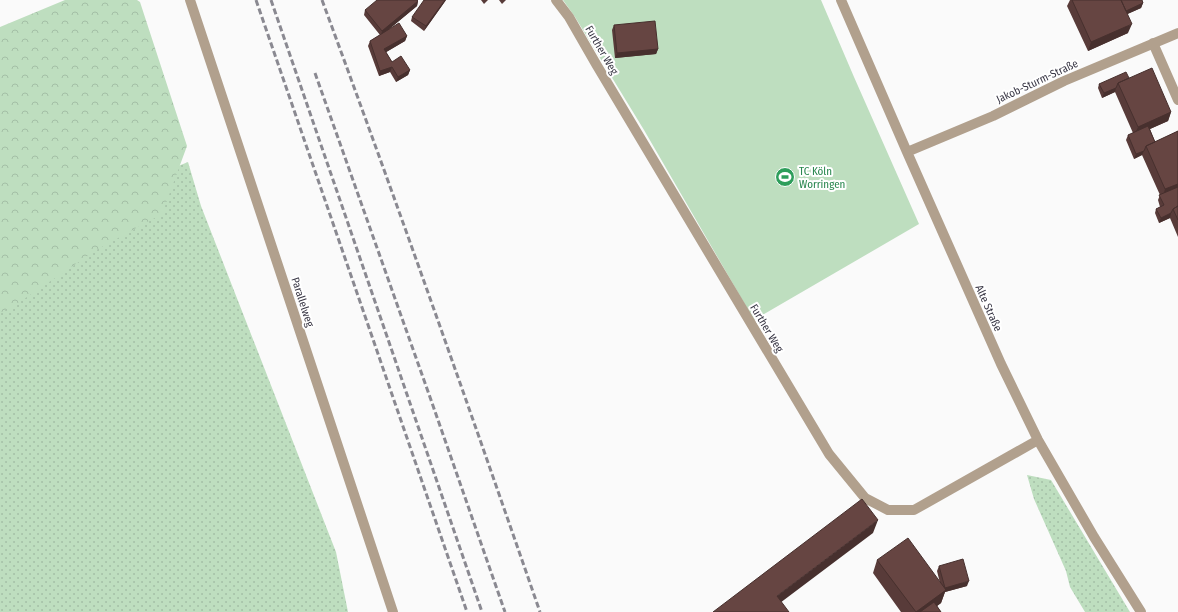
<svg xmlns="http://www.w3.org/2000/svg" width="1178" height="612" font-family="'Fira Sans Condensed',sans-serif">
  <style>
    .grass { fill: url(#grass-dots) }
    .forest { fill: url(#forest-crowns) }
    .pitch { fill: #bedebf }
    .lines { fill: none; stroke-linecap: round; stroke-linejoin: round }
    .minor { stroke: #b1a08d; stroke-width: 10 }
    .rail { stroke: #8a8991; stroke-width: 3; stroke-dasharray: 6 3; stroke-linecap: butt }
    .wall { fill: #583b39 }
    .shaded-wall { fill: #47302e }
    .building { fill: #664542; stroke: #47302e }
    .labels { text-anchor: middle; stroke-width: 4; stroke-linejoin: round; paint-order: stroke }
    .street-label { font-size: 11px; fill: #393745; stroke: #fff }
    .leisure-label { font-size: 11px; fill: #27864d; stroke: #fff; text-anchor: start }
  </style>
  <defs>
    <pattern id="grass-dots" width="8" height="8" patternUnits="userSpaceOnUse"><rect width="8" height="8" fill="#bedebf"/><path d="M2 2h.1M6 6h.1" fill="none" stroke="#a4bfa6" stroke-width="1.8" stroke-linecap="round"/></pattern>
    <pattern id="forest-crowns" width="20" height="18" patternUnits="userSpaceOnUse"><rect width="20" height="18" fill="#bedebf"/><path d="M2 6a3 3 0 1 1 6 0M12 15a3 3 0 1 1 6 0" fill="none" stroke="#a4bfa6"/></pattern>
  </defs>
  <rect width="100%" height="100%" fill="#fafafa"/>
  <!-- grass -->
  <path class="grass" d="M188 162 201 206 336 552 348 612H0V239Z
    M1027 475 1051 480 1130 612H1085L1070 587 1066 571 1034 499Z"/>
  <!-- forest -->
  <path class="forest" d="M65 0H137L140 2 187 146 162 214 98 249 18 303 0 313V27Z"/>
  <!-- pitch -->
  <path class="pitch" d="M563 0H821L854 77 919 224 754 320 644 130 575 17Z"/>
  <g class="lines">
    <!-- minor -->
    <path class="minor" d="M190 0 393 612
      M556 0 569 17 596 64 829 454 865 498 888 510H914L1038 440
      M841 0 907 152 1001 364 1038 440 1094 537 1141 612
      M1153 43 1178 100
      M907 152 993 116 1064 81 1178 33"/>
    <!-- rail -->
    <path class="rail" d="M256 0 467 612
      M271 0 482 612
      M322 0C397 203 469 407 540 612
      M315 73 431 400 505 612"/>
  </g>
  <!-- wall -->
  <path class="wall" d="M446 0 424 31 411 21 412 17Z
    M481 0H488L484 4Z
    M499 0H506L502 4Z
    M1070 0H1142L1143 3 1141 8 1127 14 1128 33 1088 51 1067 6Z
    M418 1 417 6 389 29 407 36 405 41 386 52 392 62 410 70 408 75 396 82 390 72 379 76 368 46 370 41 380 35 364 15 365 10Z
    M614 25 658 49 656 54 615 58 612 30Z
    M1129 78 1171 112 1168 121 1150 129 1155 142 1178 131V237L1170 218 1159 223 1155 213 1156 209 1160 207 1158 200 1160 195 1142 155 1134 159 1126 140 1128 135 1133 133 1115 92 1102 98 1098 88 1099 84Z
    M877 560 940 583 937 571 939 566 967 586 945 592 941 603 937 606 941 612H901L873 573Z"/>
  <!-- shaded-wall -->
  <path class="shaded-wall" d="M445 0H446L424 31 426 26Z
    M418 1 417 6 381 36 382 31Z
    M1143 3 1141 8 1121 17 1123 12Z
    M1132 24 1128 33 1088 51 1091 42Z
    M407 36 405 41 383 54 384 49Z
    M658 49 656 54 615 58 617 53Z
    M392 67 390 72 379 76 380 71Z
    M410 70 408 75 396 82 398 77Z
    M1116 88 1115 92 1102 98 1104 93Z
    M1171 112 1168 121 1134 136 1138 127Z
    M1144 151 1142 155 1134 159 1136 154Z
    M1178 184V192L1162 199 1165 189Z
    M1171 213 1170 218 1159 223 1161 218Z
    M878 520 873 533 772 609 777 596Z
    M969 581 967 586 945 592 941 603 929 612H916L944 591 945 588Z"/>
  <!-- building -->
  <path class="building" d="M377 0H417L418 1 382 31 365 10Z
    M424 0H445L426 26 412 17Z
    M1072 0H1121L1132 24 1091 42Z
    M1121 0H1142L1143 3 1126 11Z
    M655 21 658 49 617 53 614 25Z
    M399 23 407 36 384 49 392 62 401 56 410 70 398 77 392 67 380 71 370 41Z
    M1152 68 1171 112 1138 127 1118 83Z
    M1126 72 1129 78 1118 83 1116 88 1104 93 1099 84Z
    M1148 126 1155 142 1146 146 1144 151 1136 154 1128 135Z
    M1178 131V184L1165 189 1146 146Z
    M1178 187V206L1173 209 1171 213 1161 218 1156 209 1164 205 1159 195Z
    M1178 206V220L1173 209Z
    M862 499 878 520 777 596 789 612H713Z
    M908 538 946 590 916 612 877 560Z
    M963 559 969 581 945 588 939 566Z
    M934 602 941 612H920Z"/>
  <!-- icons -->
  <defs>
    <symbol id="stadium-disc" viewBox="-11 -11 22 22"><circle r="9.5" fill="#2e9e5b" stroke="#fff"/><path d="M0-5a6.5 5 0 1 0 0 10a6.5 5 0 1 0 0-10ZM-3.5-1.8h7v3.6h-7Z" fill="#fff"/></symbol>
  </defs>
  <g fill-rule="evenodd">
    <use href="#stadium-disc" x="774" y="166" width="22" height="22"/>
  </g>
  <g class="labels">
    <!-- street labels -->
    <g class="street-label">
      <text transform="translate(602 50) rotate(60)" y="4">Further Weg</text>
      <text transform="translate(1037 81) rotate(-25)" y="4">Jakob-Sturm-Straße</text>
      <text transform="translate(303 302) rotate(72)" y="4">Parallelweg</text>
      <text transform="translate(989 308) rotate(66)" y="4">Alte Straße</text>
      <text transform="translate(767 328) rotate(59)" y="4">Further Weg</text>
    </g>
    <!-- leisure labels -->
    <g class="leisure-label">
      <text x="799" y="175">TC Köln<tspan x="799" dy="13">Worringen</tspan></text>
    </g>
  </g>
</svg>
